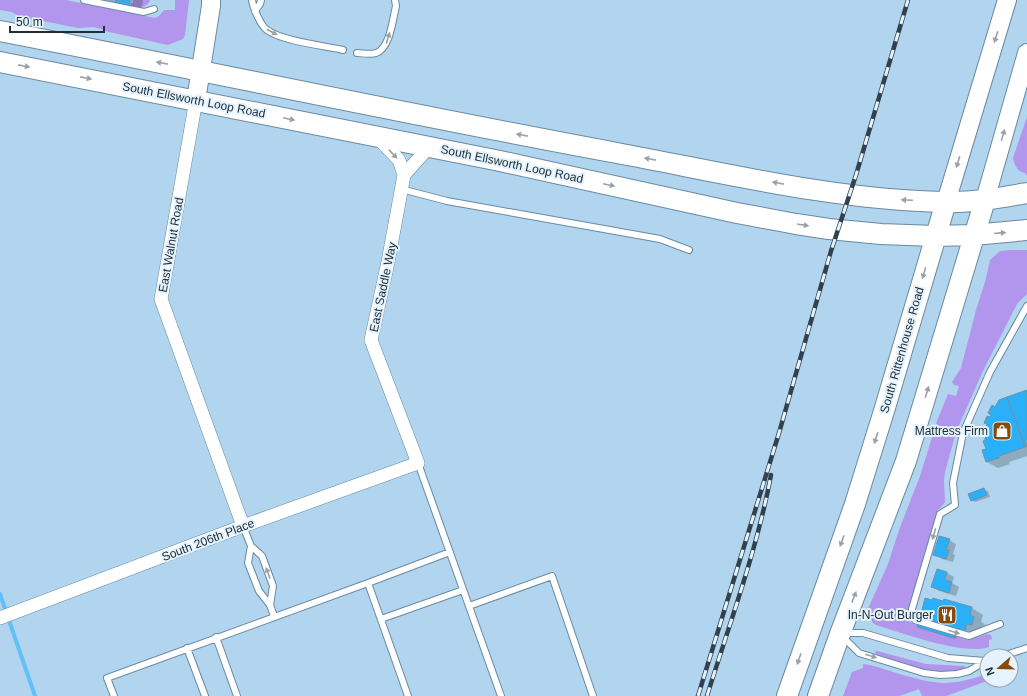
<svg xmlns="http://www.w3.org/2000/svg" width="1027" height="696" font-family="Arial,sans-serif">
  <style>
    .green { fill: #b295ed }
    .shadow { fill: #0003 }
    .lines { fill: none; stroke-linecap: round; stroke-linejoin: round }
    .stream { stroke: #63bff8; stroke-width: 4 }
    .building { fill: #29b0f8; stroke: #6f91a9 }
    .lane-casing { stroke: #688aa2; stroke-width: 8 }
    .street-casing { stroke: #688aa2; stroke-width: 14 }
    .secondary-casing { stroke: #688aa2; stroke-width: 20 }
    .primary-casing { stroke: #688aa2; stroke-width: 22 }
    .lane { stroke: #fff; stroke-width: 6 }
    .street { stroke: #fff; stroke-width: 13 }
    .secondary { stroke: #fff; stroke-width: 18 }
    .primary { stroke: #fff; stroke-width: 20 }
    .rail-casing { stroke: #31414d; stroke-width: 4.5 }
    .rail { stroke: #e4f3fd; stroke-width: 3; stroke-dasharray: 9; stroke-linecap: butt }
    .oneway { fill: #9ba1a5 }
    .labels { text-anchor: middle; stroke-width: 4; stroke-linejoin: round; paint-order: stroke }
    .street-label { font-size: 12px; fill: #202e38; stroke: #e4f3fd }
    .poi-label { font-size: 12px; fill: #202e38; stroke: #e4f3fd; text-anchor: end }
  </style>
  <rect width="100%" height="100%" fill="#b1d5ee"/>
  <!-- green -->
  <path class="green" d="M0 0H66L155 18 159 16 164 10H175V0H189L185 35 183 39 168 45 109 32 94 27 78 28 18 16 12 12 0 10Z
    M133 0H150C147 9 138 7 130 6L131 3H133Z
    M1027 117V175H1026L1025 173C1018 172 1014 165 1013 158Z
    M1011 250H1027V294L1017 304 1014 310 983 371 956 432 945 472 944 480 945 502 943 505 938 510 907 613 908 620 912 623 969 640 987 634 991 635 992 639 989 640V647C965 656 902 633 876 625L873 623 867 611 888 564 899 530 920 476 937 421 948 394 956 396 959 386 954 385 952 382 961 368 976 310 985 282 990 260 1000 251Z
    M875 651H877L926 664 964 666 966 668C946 681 897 661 876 654Z
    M863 664C873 665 884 669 893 672 934 684 946 688 987 674V680H990L946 696H922L919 689 899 696H843L852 672 863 668Z"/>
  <!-- shadow -->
  <path class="shadow" d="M95 0H143L142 7 145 9 144 13Z
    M1027 391V456L1009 462 1010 464 998 468 987 462 983 451 987 449V441L990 418 995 408Z
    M984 490 988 491 990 497 975 502 972 500Z
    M949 540 956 544 953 554 955 555 953 562 942 559 935 554Z
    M947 573 954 577 952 583 959 587 956 596 939 591 932 587Z
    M945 600 972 608 983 615 981 622 985 624 983 631 979 629 976 637 958 631 956 639 921 628Z"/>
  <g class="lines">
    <!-- stream -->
    <path class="stream" d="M0 594 35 696"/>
  </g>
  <!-- building -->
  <path class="building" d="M116 0H130L129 6 115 3Z
    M1027 390V439L1025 440 1027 446 1025 447 1007 397Z
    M1007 397 1025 447 999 456V458L986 462 982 450 986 449 983 441 985 440V438L986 437 984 433 986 429H985L987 424 984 423 987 416 990 417 991 415 988 413 992 405 995 407 999 400Z
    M984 488 987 495 971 501 968 494Z
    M939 536 950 539 946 550H949L946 559 933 555Z
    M937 569 947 572 945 580 952 582 949 593 931 587Z
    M925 598 932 600 933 598 943 601 944 599 972 607 970 615 974 617 972 625 967 624 965 632 946 626 947 623 939 621 938 623 924 619 925 616 921 614Z
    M921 614 925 616 924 619 938 623 939 621 947 623 946 626 955 628 953 638 917 627Z"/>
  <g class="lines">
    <defs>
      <path id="lane" d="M84 0 144 12 154 9
        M252 0C253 8 261 26 267 30 282 41 325 46 343 50
        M255 11 260 4 261 0
        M357 53C362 53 371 55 376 53 390 49 393 18 396 6L395 0
        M401 189 447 201 660 239 689 250
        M418 463 501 696
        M243 526 251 546 262 556 273 586 270 605
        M251 546 248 563 259 591 270 605 274 616
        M368 583 450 552
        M469 606 552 576 593 696
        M381 619 463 590
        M1000 624 969 636 915 620 912 615V609L940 514 955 505 953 483 963 433 990 372 1027 306
        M844 633H863L948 658 985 661
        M842 636 859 653 924 673 940 675 957 674 969 671 987 660
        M216 637 237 696
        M187 648 205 696
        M1003 656 1027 648
        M114 696 107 678 368 583 408 696"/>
      <path id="street" d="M196 100 161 299 243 526
        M404 175 429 147
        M0 618 243 526 418 463 371 340 388 262 404 175 399 160 377 137"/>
      <path id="secondary" d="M196 100 211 6V0
        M985 200 1027 53
        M946 202 1007 0"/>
      <path id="primary" d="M0 31C206 71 411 115 617 153 725 173 834 200 944 202 972 203 999 198 1027 193
        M0 62 495 160 737 213 796 224 829 229 881 234 935 236 973 235 1027 230
        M787 696 855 504 884 411 946 202
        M818 696 840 634 906 461 985 200"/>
    </defs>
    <!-- lane casing -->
    <use href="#lane" class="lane-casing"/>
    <!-- street casing -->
    <use href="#street" class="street-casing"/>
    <!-- secondary casing -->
    <use href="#secondary" class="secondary-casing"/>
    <!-- primary casing -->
    <use href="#primary" class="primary-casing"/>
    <!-- lane -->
    <use href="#lane" class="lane"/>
    <!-- street -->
    <use href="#street" class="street"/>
    <!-- secondary -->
    <use href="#secondary" class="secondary"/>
    <!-- primary -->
    <use href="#primary" class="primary"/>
    <defs>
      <path id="rail" d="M698 696 779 433 831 251 856 175 908 0
        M707 696C730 622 757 550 771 475"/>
    </defs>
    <!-- rail casing -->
    <use href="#rail" class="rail-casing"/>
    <!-- rail -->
    <use href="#rail" class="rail"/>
  </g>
  <!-- one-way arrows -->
  <defs><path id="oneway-solid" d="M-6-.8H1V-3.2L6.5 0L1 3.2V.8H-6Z"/></defs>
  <g class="oneway">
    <use href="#oneway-solid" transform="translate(272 32) rotate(28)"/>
    <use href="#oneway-solid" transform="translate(996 37) rotate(107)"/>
    <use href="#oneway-solid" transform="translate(388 38) rotate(-73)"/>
    <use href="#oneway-solid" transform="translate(162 63) rotate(-169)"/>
    <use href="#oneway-solid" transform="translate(24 66) rotate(11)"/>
    <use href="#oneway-solid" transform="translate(86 78) rotate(11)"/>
    <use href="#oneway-solid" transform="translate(289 119) rotate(12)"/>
    <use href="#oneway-solid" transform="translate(522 135) rotate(-169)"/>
    <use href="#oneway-solid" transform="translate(1003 135) rotate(-74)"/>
    <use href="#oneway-solid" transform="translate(393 154) rotate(47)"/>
    <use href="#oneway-solid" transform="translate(650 159) rotate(-169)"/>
    <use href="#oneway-solid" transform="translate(958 162) rotate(107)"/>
    <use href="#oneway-solid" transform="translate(778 183) rotate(-169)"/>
    <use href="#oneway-solid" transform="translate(609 185) rotate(12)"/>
    <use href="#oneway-solid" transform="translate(907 200) rotate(-177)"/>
    <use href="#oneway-solid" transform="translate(803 225) rotate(9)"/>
    <use href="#oneway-solid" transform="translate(1000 233) rotate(-5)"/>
    <use href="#oneway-solid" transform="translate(924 273) rotate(106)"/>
    <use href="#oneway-solid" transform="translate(927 392) rotate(-73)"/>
    <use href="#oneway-solid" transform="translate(876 438) rotate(108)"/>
    <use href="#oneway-solid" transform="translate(934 534) rotate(106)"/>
    <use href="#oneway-solid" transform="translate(842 541) rotate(110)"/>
    <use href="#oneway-solid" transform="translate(268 573) rotate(-110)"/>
    <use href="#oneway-solid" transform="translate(854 597) rotate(-69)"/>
    <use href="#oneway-solid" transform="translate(954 632) rotate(17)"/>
    <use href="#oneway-solid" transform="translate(871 656) rotate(17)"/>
    <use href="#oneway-solid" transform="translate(799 659) rotate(109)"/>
  </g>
  <!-- icons -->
  <defs>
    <symbol id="shop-square" viewBox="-11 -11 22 22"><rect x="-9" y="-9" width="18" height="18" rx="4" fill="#884a0b" stroke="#e4f3fd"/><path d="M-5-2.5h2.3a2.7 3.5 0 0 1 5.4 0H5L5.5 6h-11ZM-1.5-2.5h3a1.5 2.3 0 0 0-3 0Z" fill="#fff"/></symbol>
    <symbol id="restaurant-square" viewBox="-11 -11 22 22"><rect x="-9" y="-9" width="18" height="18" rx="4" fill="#884a0b" stroke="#e4f3fd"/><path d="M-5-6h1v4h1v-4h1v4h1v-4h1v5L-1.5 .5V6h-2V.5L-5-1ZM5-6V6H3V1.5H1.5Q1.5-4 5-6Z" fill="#fff"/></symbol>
  </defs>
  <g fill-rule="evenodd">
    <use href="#shop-square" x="991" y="420" width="22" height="22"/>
    <use href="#restaurant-square" x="936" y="604" width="22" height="22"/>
  </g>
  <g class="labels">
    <!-- street labels -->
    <g class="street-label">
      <text transform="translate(194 100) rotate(11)" y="4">South Ellsworth Loop Road</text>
      <text transform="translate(512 164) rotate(12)" y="4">South Ellsworth Loop Road</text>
      <text transform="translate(171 245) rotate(-80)" y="4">East Walnut Road</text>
      <text transform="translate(383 287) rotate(-78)" y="4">East Saddle Way</text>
      <text transform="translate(902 350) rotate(-74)" y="4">South Rittenhouse Road</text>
      <text transform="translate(208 540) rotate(-21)" y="4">South 206th Place</text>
    </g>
    <!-- poi labels -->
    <g class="poi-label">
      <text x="988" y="435">Mattress Firm</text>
      <text x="933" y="619">In-N-Out Burger</text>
    </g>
  </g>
  <!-- north arrow -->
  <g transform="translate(999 668) rotate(250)"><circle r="19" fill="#e4f3fd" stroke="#96a4ae"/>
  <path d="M0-3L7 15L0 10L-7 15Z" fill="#884a0b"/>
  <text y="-6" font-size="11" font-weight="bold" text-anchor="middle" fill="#202e38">N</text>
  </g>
  <!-- scale -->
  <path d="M10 26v6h94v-6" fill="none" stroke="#202e38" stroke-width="2"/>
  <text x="16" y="26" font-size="12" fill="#202e38" stroke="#e4f3fd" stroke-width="3" paint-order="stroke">50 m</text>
</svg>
